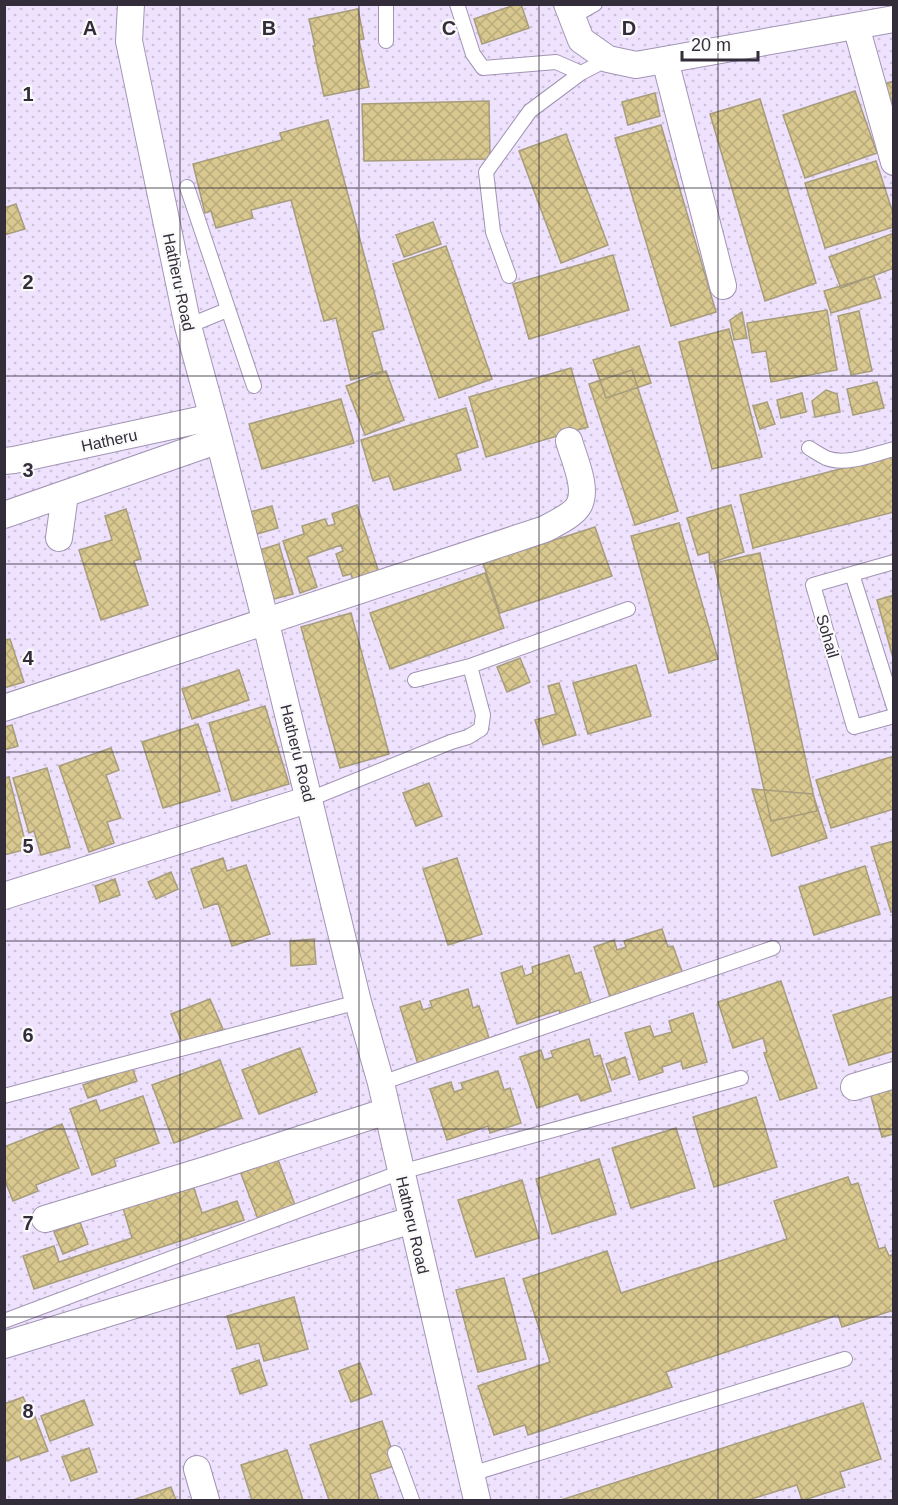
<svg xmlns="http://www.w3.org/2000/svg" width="898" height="1505" font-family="Helvetica,sans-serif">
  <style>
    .grass { fill: url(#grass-dots) }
    .building { fill: url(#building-cross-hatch); stroke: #a79d7c; stroke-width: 1.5 }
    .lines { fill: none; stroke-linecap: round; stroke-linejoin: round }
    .lane-casing { stroke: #a295b4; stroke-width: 16 }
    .street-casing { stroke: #a295b4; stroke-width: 28 }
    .lane { stroke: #fff; stroke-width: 14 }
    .street { stroke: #fff; stroke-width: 26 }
    .grid { fill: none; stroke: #332d3a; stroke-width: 1.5; stroke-opacity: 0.55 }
    .labels { text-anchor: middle; stroke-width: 4.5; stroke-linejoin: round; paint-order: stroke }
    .street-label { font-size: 16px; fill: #332d3a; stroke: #fafafa }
    .grid-label { font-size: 20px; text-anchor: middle; font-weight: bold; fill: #332d3a; stroke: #fafafa; stroke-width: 4.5; stroke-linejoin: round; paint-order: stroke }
  </style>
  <defs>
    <pattern id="grass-dots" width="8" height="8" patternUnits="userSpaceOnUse" patternTransform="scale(1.5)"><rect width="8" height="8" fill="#eee2fe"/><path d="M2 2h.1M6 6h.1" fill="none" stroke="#cdc2da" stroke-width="1.8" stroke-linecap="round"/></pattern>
    <pattern id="building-cross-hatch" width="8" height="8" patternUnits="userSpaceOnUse" patternTransform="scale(1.5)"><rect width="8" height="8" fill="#d8c78e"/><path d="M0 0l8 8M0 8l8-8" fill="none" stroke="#baab7b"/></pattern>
  </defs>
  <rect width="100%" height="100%" fill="#fafafa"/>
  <!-- grass -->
  <path class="grass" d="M5 5H893V1500H5Z"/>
  <!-- building -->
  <path class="building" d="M517 4H521L529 28 482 44 474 19Z
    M358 9 364 39 359 40 369 87 324 96 313 46H315L309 19Z
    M894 81V119L883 84Z
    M855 91 877 153 805 178 783 115Z
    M655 93 660 116 628 125 622 102Z
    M760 99 816 283 765 301 710 114Z
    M489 101 490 159 364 161 362 104Z
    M328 120 384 329 372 332 383 371 351 380 336 318 324 321 291 200 251 210 253 218 216 228 211 211 205 213 193 164 282 140 280 133Z
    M661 125 716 312 671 326 615 138Z
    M566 134 608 245 561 263 519 151Z
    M876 161 894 216V227L825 248 805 183Z
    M16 204 25 229 4 235V208Z
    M433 222 441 244 404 257 396 235Z
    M894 233V268L841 288 829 257Z
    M446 246 492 379 439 398 393 264Z
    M613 255 629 310 529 339 513 284Z
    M874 276 881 298 831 313 824 291Z
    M827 310 837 370 771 382 766 351 752 353 747 323Z
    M859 311 872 371 851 375 838 316Z
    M742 312 747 338 734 340 730 320Z
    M729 329 762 457 712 469 679 342Z
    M639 346 651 383 606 398 593 360Z
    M571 368 588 427 486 457 469 397Z
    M632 370 678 511 635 525 589 384Z
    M386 371 404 420 365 435 346 386Z
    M877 382 884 408 853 415 847 389Z
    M826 390 837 394 840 412 815 417 812 401Z
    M802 393 806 412 781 418 777 400Z
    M341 399 354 443 262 469 249 424Z
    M767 402 775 424 760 429 753 406Z
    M466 408 478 447 456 454 461 470 394 490 389 476 373 481 361 440Z
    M894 455V512L753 548 740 495Z
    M357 505 381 579 355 587 351 574 343 576 336 554 343 551 341 545 307 557 317 587 300 593 283 541 304 534 302 526 325 519 328 526 335 524 332 514Z
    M731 505 744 552 710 563 709 552 698 555 687 518Z
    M272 506 278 528 257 534 250 512Z
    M126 509 141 559 134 561 148 605 101 620 79 550 112 540 105 516Z
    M679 523 718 659 669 673 631 536Z
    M595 527 612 576 500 613 483 563Z
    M279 544 293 594 270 600 256 551Z
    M760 553 817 811 771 821 714 563Z
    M485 573 504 628 390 669 370 613Z
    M894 595V658H893L877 600Z
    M351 613 389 754 340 768 301 627Z
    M10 639 24 682 4 688V640Z
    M520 658 530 682 507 692 497 667Z
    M636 665 651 716 588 734 573 683Z
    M239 670 249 700 192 719 182 689Z
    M559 683 576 735 543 745 535 720 556 714 548 686Z
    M265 706 289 784 232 801 209 723Z
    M198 724 220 791 163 808 142 742Z
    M12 725 18 746 4 750V727Z
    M111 748 119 770 106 775 121 818 107 822 114 843 89 852 59 766Z
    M894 756V809L831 828 816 780Z
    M47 768 70 847 41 855 34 831 29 833 13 778Z
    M9 777 27 849 4 855V778Z
    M429 783 442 816 416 826 403 793Z
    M752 789 813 794 827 838 772 856Z
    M894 841V911L891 912 871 847Z
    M223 858 227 871 246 865 270 934 232 946 218 903 204 908 191 869Z
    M457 858 482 934 448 945 423 869Z
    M865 866 880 914 814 935 799 887Z
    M171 872 178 889 156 899 148 882Z
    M115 879 120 895 100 902 95 886Z
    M662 929 668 947 673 946 684 977 610 997 594 947 614 940 617 950 626 947 624 941Z
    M314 939 316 964 291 966 290 941Z
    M569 955 575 974 581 972 592 1008 561 1017 559 1010 517 1024 501 973 522 966 525 976 533 973 532 967Z
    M781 981 817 1088 780 1100 764 1053 767 1052 763 1038 733 1048 718 1002Z
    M468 989 473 1008 479 1006 490 1041 418 1064 400 1007 420 1001 423 1010 432 1007 430 1001Z
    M894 996V1051L849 1065 833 1015Z
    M210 999 223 1029 183 1045 171 1014Z
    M693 1013 707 1062 683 1069 681 1061 662 1067 663 1072 639 1080 625 1033 650 1026 654 1037 672 1032 669 1021Z
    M589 1039 594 1057 600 1055 611 1091 581 1101 578 1094 537 1108 520 1057 541 1050 544 1060 553 1057 551 1051Z
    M300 1048 317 1092 259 1114 242 1070Z
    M625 1057 630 1074 612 1080 606 1064Z
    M220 1060 242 1118 174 1143 152 1085Z
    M132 1067 137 1081 88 1098 83 1085Z
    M498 1071 504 1090 510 1088 521 1123 490 1133 488 1126 447 1140 430 1089 451 1082 454 1092 463 1089 461 1083Z
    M894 1078V1134L882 1137 868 1085Z
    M143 1096 159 1143 114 1159 116 1166 92 1175 70 1109 96 1100 100 1111Z
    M756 1097 777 1167 714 1187 693 1117Z
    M62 1124 79 1168 36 1185 38 1191 13 1201 4 1178V1147Z
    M676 1128 695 1188 631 1208 612 1148Z
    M277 1157 295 1205 258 1219 240 1171Z
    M599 1159 616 1214 552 1234 536 1179Z
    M848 1177 851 1185 858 1183 879 1249 885 1247 889 1256 894 1254V1310L842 1327 838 1315 666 1372 672 1387 528 1435 525 1425 494 1435 478 1386 550 1362 523 1279 607 1251 621 1293 787 1239 774 1201Z
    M522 1180 539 1238 476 1257 458 1200Z
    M193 1185 202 1213 237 1201 244 1220 34 1289 23 1256 54 1246 59 1262 132 1238 123 1208Z
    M80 1222 88 1244 63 1254 54 1232Z
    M504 1278 526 1359 478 1372 456 1290Z
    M294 1297 308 1349 264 1361 259 1343 237 1349 227 1316Z
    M259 1360 267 1385 240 1394 232 1369Z
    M360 1363 372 1394 351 1402 339 1371Z
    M23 1397 27 1405 30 1404 48 1451 21 1460 19 1456 7 1461 4 1454V1404Z
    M84 1400 93 1425 50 1441 41 1416Z
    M863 1403 881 1459 840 1472 845 1487 804 1500H802L797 1485 748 1500H561Z
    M382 1421 397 1465 370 1474 379 1500H329L310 1445Z
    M89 1448 97 1472 71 1481 62 1457Z
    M287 1450 303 1500H252L241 1465Z
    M171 1487 176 1500H133Z"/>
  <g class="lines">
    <defs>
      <path id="lane" d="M386 4V41
        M457 4 473 54 483 68 556 62 581 73
        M572 17 595 4
        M187 187 254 386
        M509 276 493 232 486 172 530 111 581 73 608 59
        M188 326 227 310
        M809 448C814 451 820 455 826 458 847 466 873 454 894 449
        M894 562 813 585 854 727 894 716
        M852 574 894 707
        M415 680 470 666
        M310 799 451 742 468 737 481 729 483 715 470 666 628 609
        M381 1083 773 948
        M4 1096 358 1002
        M4 1321 401 1172 741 1078
        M395 1453 412 1500
        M471 1474 845 1359"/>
      <path id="street" d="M131 4 129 41 188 326 219 440 262 607 358 1002 381 1083 477 1500
        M567 4 581 40 608 59 636 65 894 19
        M856 26 894 162
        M665 60 723 286
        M4 461 14 460 213 417
        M4 515 219 440
        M59 538 65 494
        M4 708 545 529C554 524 574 515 579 505 588 488 574 459 569 441
        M4 896 310 799
        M854 1087 894 1075
        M45 1219 209 1169 387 1111
        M4 1345 412 1220
        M197 1469 206 1500"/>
    </defs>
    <!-- lane casing -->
    <use href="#lane" class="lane-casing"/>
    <!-- street casing -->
    <use href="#street" class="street-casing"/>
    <!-- lane -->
    <use href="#lane" class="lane"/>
    <!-- street -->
    <use href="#street" class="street"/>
  </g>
  <!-- grid -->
  <path class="grid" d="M180 4V1500M359 4V1500M539 4V1500M718 4V1500M4 188H894M4 376H894M4 564H894M4 752H894M4 941H894M4 1129H894M4 1317H894"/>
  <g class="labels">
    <!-- street labels -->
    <g class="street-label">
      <text transform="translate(179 282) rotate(78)" y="6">Hatheru Road</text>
      <text transform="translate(109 440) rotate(-12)" y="6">Hatheru</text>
      <text transform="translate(828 636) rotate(74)" y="6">Sohail</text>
      <text transform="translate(298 753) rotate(76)" y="6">Hatheru Road</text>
      <text transform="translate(413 1225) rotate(77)" y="6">Hatheru Road</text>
    </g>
  </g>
  <g class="grid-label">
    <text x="90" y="35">A</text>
    <text x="269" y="35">B</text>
    <text x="449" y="35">C</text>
    <text x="629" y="35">D</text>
    <text x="28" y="101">1</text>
    <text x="28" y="289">2</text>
    <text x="28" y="477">3</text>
    <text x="28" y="665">4</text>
    <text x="28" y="853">5</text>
    <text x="28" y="1042">6</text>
    <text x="28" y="1230">7</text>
    <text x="28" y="1418">8</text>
  </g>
  <!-- border -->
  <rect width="898" height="1505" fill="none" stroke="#332d3a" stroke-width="12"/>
  <!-- scale -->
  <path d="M682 51v9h76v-9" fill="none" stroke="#332d3a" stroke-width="3"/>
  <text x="691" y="51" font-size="18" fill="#332d3a" stroke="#fafafa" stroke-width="4.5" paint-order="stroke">20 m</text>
</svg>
